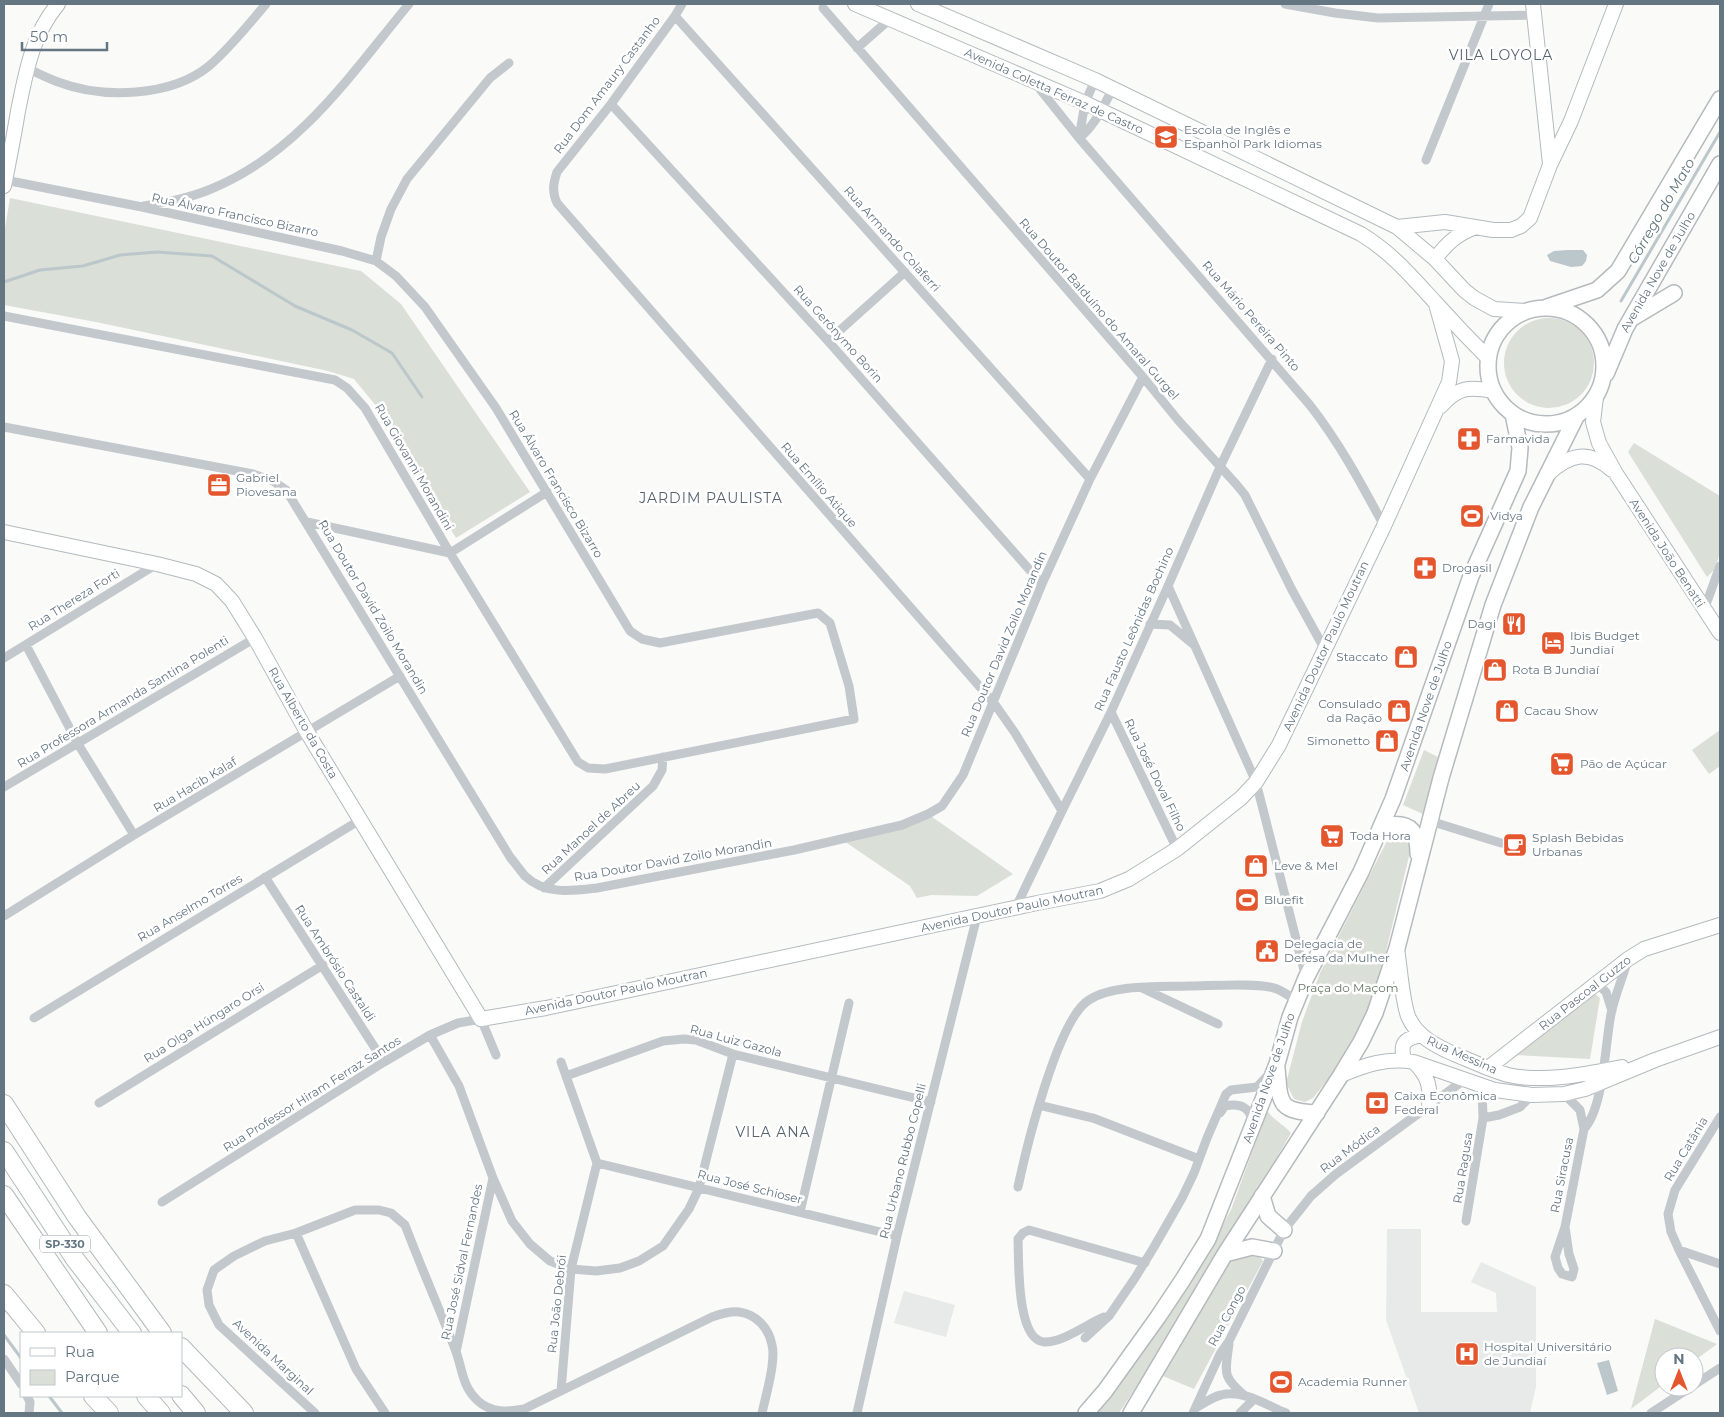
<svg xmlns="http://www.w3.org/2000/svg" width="1724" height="1417" font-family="Montserrat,sans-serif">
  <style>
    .built { fill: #e8e9e9 }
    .green { fill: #dadfd7 }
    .water { fill: #bbc7cb }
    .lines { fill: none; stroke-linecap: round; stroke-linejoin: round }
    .stream { stroke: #bbc7cb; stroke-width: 3 }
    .secondary-casing { stroke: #b3babf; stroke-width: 16 }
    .primary-casing { stroke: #b5babe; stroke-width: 18 }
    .highway-casing { stroke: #b4b9bd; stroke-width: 20 }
    .street { stroke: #c3c8cc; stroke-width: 9 }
    .secondary { stroke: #fff; stroke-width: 14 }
    .primary { stroke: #fff; stroke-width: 15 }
    .highway { stroke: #fff; stroke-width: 18 }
    .labels { text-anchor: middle; stroke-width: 5; stroke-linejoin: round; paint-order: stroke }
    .shield { fill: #fff; stroke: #939fa8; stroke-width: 1 }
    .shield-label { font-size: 11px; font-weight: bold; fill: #657683 }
    .street-label { font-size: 12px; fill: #657683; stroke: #fff }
    .poi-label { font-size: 12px; fill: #657683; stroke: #fff; text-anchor: start }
    .park-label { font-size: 12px; fill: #687a64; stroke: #fff }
    .neighbourhood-label { font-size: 14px; letter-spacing: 1px; fill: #57646e; stroke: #fff }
    .water-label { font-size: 14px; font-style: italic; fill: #60757c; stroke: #fff }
  </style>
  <rect width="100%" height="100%" fill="#fafaf8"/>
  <!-- built -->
  <path class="built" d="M1387 1229H1421V1312H1497L1496 1293 1471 1282 1481 1262 1536 1287V1387L1530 1413H1419L1386 1320Z
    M904 1291 955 1305 946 1337 894 1323Z"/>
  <!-- green -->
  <path class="green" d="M10 198 361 271 401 304 530 492 456 538 377 407 354 379 328 371 96 322 4 305V234Z
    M1504 363a45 45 0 1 1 90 0a45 45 0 1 1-90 0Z
    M1634 443 1720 496V553L1715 569 1707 577 1628 452Z
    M1720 730V766L1709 774 1692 750Z
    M1424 750 1438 757 1425 815 1403 805Z
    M928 814 1013 874 977 896 931 895 917 898 910 886 841 839Z
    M1398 828 1414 836 1386 951 1389 970 1371 1019 1341 1063 1313 1098 1305 1102 1294 1099 1286 1083 1302 1022 1320 973 1392 831Z
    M1593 992 1600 998 1590 1059 1515 1055Z
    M1267 1111C1274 1120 1283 1124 1291 1133L1203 1286 1119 1413H1092L1195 1274 1231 1210Z
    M1247 1254 1259 1255 1263 1261 1194 1389 1163 1376 1229 1261Z
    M1655 1319 1717 1344 1694 1361V1357H1664V1384L1631 1409Z"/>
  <!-- water -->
  <path class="water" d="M1567 250H1583L1587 255 1586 261 1582 266 1571 267 1550 261 1547 255 1554 251Z
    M1609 1360 1618 1391 1607 1395 1597 1363Z"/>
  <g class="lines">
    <!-- stream -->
    <path class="stream" d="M4 282 40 270 83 266 120 255 157 252 212 256 295 306 352 330 392 353 422 397
      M1621 301 1720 132
      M4 1335 21 1358
      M49 1396 62 1413"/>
    <defs>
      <path id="secondary" d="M855 4 1085 103 1361 234C1392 253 1411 276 1435 302 1452 321 1470 340 1488 358
        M918 4 1095 80 1397 227 1435 259 1464 290 1474 298 1494 309 1527 311
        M1533 4 1550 164
        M4 186C9 161 14 136 18 111 26 72 32 35 58 4
        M1397 227 1445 222 1493 230H1511L1521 226 1530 218 1550 165 1571 121 1616 4
        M1435 259C1447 243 1457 234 1476 227
        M1596 397 1593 422 1599 443 1615 472 1720 633
        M1441 406C1459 386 1469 387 1494 391
        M1548 474C1570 454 1589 449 1612 470
        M4 532 157 564 196 574 216 584 232 601 255 638 307 732 481 1019 546 1008 1037 903 1100 891 1129 879 1177 849 1241 798 1256 782 1279 745 1384 526 1449 382 1452 361 1436 304
        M1397 948C1400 967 1402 999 1408 1016 1416 1036 1436 1046 1454 1054 1472 1061 1489 1070 1508 1075 1544 1083 1586 1074 1622 1067
        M1404 1060C1400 1043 1404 1039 1421 1035
        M1415 1063C1428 1076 1431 1087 1429 1106
        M1488 1068 1628 959 1644 949 1720 925
        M1341 1075C1365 1065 1388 1057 1414 1062L1495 1090 1532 1095 1564 1094 1585 1089 1655 1060 1720 1037"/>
      <path id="primary" d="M1547 307 1597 290 1618 271 1720 99
        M1488 366a58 58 0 1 1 116 0a58 58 0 1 1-116 0Z
        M1634 317 1674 293
        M1606 374 1625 329 1720 164
        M1379 834 1388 825C1412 822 1418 833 1418 854
        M1277 1068C1280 1104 1278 1111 1317 1113
        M1262 1196 1268 1216 1284 1230
        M1225 1254 1252 1247 1274 1251
        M1086 1413 1105 1391 1158 1317 1182 1281 1208 1239 1277 1064 1290 1017 1306 978 1361 872 1393 799 1471 576 1518 471 1520 448 1513 414
        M1131 1413 1225 1254 1341 1075 1361 1042 1375 1013 1397 948 1441 778 1493 605 1531 507 1576 417"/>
      <path id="highway" d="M4 1104 77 1217 162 1333
        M4 1151 75 1259 132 1333
        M4 1195 98 1333
        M4 1294 36 1333
        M181 1347 244 1413
        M181 1395 196 1413
        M93 1396 109 1413
        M146 1396 161 1413"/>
    </defs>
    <!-- secondary casing -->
    <use href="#secondary" class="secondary-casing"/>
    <!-- primary casing -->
    <use href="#primary" class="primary-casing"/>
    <!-- highway casing -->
    <use href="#highway" class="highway-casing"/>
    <!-- street -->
    <path class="street" d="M682 4 675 16 611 104 557 172C553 184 552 192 557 203L994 703 1015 733 1062 811
      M1285 4 1335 13 1378 18 1534 15
      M823 8 1143 377 1178 420 1236 484 1245 495 1292 590 1324 648
      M675 16 1090 479
      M857 48 890 19
      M27 68C37 73 47 78 58 82 103 99 171 97 209 66 230 48 248 25 266 4
      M1035 83 1079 138 1309 404C1339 442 1361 483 1384 526
      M611 104 828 341 1042 584
      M1079 138C1095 126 1104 105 1113 88
      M1079 138 1085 103 1095 80
      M1426 160 1489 4
      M144 206C167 202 190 198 211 189 298 154 351 74 409 4
      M376 261 381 237 391 209 407 179 490 78 509 63
      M4 316 335 380 347 388 365 408 450 553 578 762 588 768 605 769 854 719 849 686 830 623 818 613 660 643 642 639 630 631 496 408 425 307 396 276 376 261 342 251 142 207 5 180
      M828 341 905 272
      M4 427 253 474 273 481 286 490 510 857C515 863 520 870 525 876 545 895 572 891 597 888L794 850 902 825 928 814 942 806 963 775 1042 584 1090 479 1143 377
      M307 522 450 553 547 492
      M1168 586 1256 782 1306 978
      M1704 610 1720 566
      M1150 624 1170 625 1193 644
      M26 645 78 744 134 835
      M4 658 157 564
      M1111 712 1177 849
      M4 787 255 638
      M1430 821 1501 843
      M265 877 384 1062
      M544 888 653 786 662 770 663 757
      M1016 907 1062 811 1111 712 1168 586 1220 467 1272 359
      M4 916 134 835 400 676
      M1596 983 1606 992 1612 1011
      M1142 988 1218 1024
      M34 1018 360 820
      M430 1035 459 1086 493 1178 512 1221 530 1244 550 1261 571 1269 596 1271 620 1268 639 1261 663 1246 689 1209 699 1188 733 1054
      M561 1062 597 1163
      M566 1076 663 1041 684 1039 696 1040 733 1054 931 1102
      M1564 1094 1580 1110
      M99 1103 323 965
      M1039 1105 1093 1118 1199 1159
      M1220 1113 1225 1106C1240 1103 1251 1107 1252 1123
      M1720 1117 1675 1190 1668 1214 1671 1232 1679 1250 1720 1331
      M1483 1118 1499 1115 1520 1107 1532 1095
      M1584 1129C1604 1107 1605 1044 1611 1014 1615 995 1623 977 1628 959
      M597 1163 897 1236
      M1018 1187C1026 1149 1058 1018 1089 1000 1113 984 1161 987 1190 986 1210 986 1260 982 1277 989 1284 992 1291 997 1297 1001
      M162 1202 384 1062 430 1035 458 1023 481 1019 496 1055
      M800 1212 849 1003
      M1466 1221 1483 1118 1482 1086
      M1565 1227 1569 1254 1574 1269 1572 1277 1562 1274 1558 1268 1555 1257 1565 1227 1584 1129 1580 1110
      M296 1233 356 1369 385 1413
      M1679 1250 1720 1264
      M1104 1317C1087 1324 1062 1343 1044 1342 1016 1340 1019 1259 1018 1239L1023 1233 1029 1230 1145 1263
      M1085 1338 1109 1316 1135 1278 1154 1247 1182 1198 1194 1173 1207 1138 1226 1094 1231 1090 1257 1087 1269 1074
      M1229 1344C1225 1374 1222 1376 1245 1396
      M456 1352 493 1178
      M4 1359 21 1384
      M1694 1385 1720 1368
      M561 1391 571 1269 597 1163
      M27 1396 30 1402 29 1413
      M1196 1408C1204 1403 1212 1397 1221 1395 1243 1389 1266 1405 1286 1413
      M315 1413 219 1325 209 1305 207 1290 214 1270 234 1256 265 1241 296 1233 355 1210H379L391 1213 405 1225C421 1267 439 1308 455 1349 463 1369 461 1385 478 1401 491 1413 508 1412 524 1409L712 1317C721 1314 730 1311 739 1312 756 1314 769 1328 772 1345 776 1361 766 1395 762 1413
      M857 1413 897 1236 977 916
      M1193 1413 1220 1354 1229 1341 1284 1230 1311 1196 1336 1174 1464 1080
      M1240 1413 1254 1399
      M1651 1413 1691 1387"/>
    <!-- secondary -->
    <use href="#secondary" class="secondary"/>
    <!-- primary -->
    <use href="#primary" class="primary"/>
    <!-- highway -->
    <use href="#highway" class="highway"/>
  </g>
  <!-- icons -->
  <defs>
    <symbol id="school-square" viewBox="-11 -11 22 22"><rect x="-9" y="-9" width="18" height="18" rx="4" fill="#e4572e" stroke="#fff"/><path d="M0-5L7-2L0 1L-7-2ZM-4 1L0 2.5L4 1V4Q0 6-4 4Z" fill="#fff"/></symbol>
    <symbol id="pharmacy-square" viewBox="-11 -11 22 22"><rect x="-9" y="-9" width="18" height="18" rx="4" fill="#e4572e" stroke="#fff"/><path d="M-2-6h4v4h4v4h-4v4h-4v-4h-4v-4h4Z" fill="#fff"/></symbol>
    <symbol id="office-square" viewBox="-11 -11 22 22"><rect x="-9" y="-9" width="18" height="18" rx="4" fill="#e4572e" stroke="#fff"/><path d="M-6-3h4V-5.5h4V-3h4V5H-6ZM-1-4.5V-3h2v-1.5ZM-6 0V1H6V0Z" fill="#fff"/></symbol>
    <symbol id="stadium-square" viewBox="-11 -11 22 22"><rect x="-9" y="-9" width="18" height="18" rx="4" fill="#e4572e" stroke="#fff"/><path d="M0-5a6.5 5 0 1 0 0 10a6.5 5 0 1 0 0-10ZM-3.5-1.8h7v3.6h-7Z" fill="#fff"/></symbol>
    <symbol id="restaurant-square" viewBox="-11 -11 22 22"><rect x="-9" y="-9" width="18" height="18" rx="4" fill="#e4572e" stroke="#fff"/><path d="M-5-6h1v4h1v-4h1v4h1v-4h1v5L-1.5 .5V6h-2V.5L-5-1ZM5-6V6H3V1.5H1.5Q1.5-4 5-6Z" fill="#fff"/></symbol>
    <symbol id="hotel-square" viewBox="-11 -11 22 22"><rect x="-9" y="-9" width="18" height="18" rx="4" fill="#e4572e" stroke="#fff"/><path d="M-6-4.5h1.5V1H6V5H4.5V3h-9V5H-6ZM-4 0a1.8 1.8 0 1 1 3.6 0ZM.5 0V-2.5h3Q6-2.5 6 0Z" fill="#fff"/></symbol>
    <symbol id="shop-square" viewBox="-11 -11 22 22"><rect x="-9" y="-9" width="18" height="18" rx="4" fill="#e4572e" stroke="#fff"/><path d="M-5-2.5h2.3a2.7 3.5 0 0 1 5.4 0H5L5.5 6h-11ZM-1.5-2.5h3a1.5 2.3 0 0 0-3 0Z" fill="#fff"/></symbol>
    <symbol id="supermarket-square" viewBox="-11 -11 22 22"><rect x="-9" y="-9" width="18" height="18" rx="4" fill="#e4572e" stroke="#fff"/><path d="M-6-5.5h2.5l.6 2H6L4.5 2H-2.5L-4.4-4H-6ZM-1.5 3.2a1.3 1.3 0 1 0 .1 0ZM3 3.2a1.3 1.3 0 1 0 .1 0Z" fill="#fff"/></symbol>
    <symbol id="cafe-square" viewBox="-11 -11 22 22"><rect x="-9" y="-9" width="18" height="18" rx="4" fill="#e4572e" stroke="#fff"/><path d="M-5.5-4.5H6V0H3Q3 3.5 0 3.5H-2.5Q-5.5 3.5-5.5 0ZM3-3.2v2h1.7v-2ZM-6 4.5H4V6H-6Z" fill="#fff"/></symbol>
    <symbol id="civic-square" viewBox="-11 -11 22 22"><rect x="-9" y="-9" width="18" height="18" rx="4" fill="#e4572e" stroke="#fff"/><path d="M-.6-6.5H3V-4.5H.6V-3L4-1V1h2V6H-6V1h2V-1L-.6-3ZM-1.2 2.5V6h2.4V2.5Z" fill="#fff"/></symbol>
    <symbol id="bank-square" viewBox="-11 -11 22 22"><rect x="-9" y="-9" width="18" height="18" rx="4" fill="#e4572e" stroke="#fff"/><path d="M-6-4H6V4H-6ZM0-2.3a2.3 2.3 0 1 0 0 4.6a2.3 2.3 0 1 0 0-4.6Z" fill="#fff"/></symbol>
    <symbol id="hospital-square" viewBox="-11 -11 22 22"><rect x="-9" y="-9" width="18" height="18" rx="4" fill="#e4572e" stroke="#fff"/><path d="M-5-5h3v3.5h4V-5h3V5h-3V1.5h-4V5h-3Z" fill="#fff"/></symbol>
  </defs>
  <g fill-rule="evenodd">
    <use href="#school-square" x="1152" y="123" width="28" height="28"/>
    <use href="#pharmacy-square" x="1455" y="425" width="28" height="28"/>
    <use href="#office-square" x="205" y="471" width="28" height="28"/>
    <use href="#stadium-square" x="1458" y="502" width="28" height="28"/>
    <use href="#pharmacy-square" x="1411" y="554" width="28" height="28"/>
    <use href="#restaurant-square" x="1500" y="610" width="28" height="28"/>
    <use href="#hotel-square" x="1539" y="629" width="28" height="28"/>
    <use href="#shop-square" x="1392" y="643" width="28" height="28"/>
    <use href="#shop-square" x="1481" y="656" width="28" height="28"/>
    <use href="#shop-square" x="1385" y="697" width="28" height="28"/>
    <use href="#shop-square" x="1493" y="697" width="28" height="28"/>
    <use href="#shop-square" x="1373" y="727" width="28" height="28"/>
    <use href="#supermarket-square" x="1548" y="750" width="28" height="28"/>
    <use href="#supermarket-square" x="1318" y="822" width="28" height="28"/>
    <use href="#cafe-square" x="1501" y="831" width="28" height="28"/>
    <use href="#shop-square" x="1242" y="852" width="28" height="28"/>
    <use href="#stadium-square" x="1233" y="886" width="28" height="28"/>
    <use href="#civic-square" x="1253" y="937" width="28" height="28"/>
    <use href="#bank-square" x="1363" y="1089" width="28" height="28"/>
    <use href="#hospital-square" x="1453" y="1340" width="28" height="28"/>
    <use href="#stadium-square" x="1267" y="1368" width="28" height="28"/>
  </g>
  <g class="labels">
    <!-- shield labels -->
    <rect class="shield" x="40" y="1235.5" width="50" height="17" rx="4"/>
    <g class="shield-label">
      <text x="65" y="1248">SP-330</text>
    </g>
    <!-- street labels -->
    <g class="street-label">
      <text transform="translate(607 85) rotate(-53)" y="4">Rua Dom Amaury Castanho</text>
      <text transform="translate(1054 91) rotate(24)" y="4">Avenida Coletta Ferraz de Castro</text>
      <text transform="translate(235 215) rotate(12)" y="4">Rua Álvaro Francisco Bizarro</text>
      <text transform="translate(892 239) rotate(48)" y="4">Rua Armando Colaferri</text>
      <text transform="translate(1658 272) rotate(-60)" y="4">Avenida Nove de Julho</text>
      <text transform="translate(1099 309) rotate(49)" y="4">Rua Doutor Balduíno do Amaral Gurgel</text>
      <text transform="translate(1251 316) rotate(49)" y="4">Rua Mário Pereira Pinto</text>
      <text transform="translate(838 334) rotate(48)" y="4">Rua Gerônymo Borin</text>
      <text transform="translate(414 467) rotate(60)" y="4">Rua Giovanni Morandini</text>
      <text transform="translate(556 484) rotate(59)" y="4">Rua Álvaro Francisco Bizarro</text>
      <text transform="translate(819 485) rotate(49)" y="4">Rua Emílio Atique</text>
      <text transform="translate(1667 553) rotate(57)" y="4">Avenida João Benatti</text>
      <text transform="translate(74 600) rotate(-32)" y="4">Rua Thereza Forti</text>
      <text transform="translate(373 607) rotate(59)" y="4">Rua Doutor David Zoilo Morandin</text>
      <text transform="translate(1134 629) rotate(-66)" y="4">Rua Fausto Leônidas Bochino</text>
      <text transform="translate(1004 644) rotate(-67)" y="4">Rua Doutor David Zoilo Morandin</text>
      <text transform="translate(1326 646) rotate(-65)" y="4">Avenida Doutor Paulo Moutran</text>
      <text transform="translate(123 702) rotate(-31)" y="4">Rua Professora Armanda Santina Polenti</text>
      <text transform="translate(1426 706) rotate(-71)" y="4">Avenida Nove de Julho</text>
      <text transform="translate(303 723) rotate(60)" y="4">Rua Alberto da Costa</text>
      <text transform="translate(1155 775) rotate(64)" y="4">Rua José Doval Filho</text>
      <text transform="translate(195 785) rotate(-31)" y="4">Rua Hacib Kalaf</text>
      <text transform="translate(591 828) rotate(-43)" y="4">Rua Manoel de Abreu</text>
      <text transform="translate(673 860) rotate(-10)" y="4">Rua Doutor David Zoilo Morandin</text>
      <text transform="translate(190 908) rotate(-31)" y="4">Rua Anselmo Torres</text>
      <text transform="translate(1012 909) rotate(-12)" y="4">Avenida Doutor Paulo Moutran</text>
      <text transform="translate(335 963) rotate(57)" y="4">Rua Ambrósio Castaldi</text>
      <text transform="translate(616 992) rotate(-12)" y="4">Avenida Doutor Paulo Moutran</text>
      <text transform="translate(1585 993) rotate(-38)" y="4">Rua Pascoal Guzzo</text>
      <text transform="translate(204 1023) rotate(-32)" y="4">Rua Olga Húngaro Orsi</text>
      <text transform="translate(736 1041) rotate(15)" y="4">Rua Luiz Gazola</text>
      <text transform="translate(1462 1055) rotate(24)" y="4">Rua Messina</text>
      <text transform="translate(1269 1078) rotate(-71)" y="4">Avenida Nove de Julho</text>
      <text transform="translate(312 1094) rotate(-32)" y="4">Rua Professor Hiram Ferraz Santos</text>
      <text transform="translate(1350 1149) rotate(-37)" y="4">Rua Módica</text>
      <text transform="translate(1686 1149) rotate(-59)" y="4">Rua Catânia</text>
      <text transform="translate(903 1161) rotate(-76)" y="4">Rua Urbano Rubbo Copelli</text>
      <text transform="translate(1463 1168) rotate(-81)" y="4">Rua Ragusa</text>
      <text transform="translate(1562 1175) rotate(-79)" y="4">Rua Siracusa</text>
      <text transform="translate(750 1187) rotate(14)" y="4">Rua José Schioser</text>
      <text transform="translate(462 1262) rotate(-78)" y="4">Rua José Sidval Fernandes</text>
      <text transform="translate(557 1304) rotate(-84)" y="4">Rua João Debrói</text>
      <text transform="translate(1227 1316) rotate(-62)" y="4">Rua Congo</text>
      <text transform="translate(273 1357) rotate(43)" y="4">Avenida Marginal</text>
    </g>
    <!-- poi labels -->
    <g class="poi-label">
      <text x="1184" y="134">Escola de Inglês e<tspan x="1184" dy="14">Espanhol Park Idiomas</tspan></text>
      <text x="1486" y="443">Farmavida</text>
      <text x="236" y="482">Gabriel<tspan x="236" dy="14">Piovesana</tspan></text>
      <text x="1490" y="520">Vidya</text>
      <text x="1442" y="572">Drogasil</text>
      <text x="1496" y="628" text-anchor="end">Dagi</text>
      <text x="1570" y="640">Ibis Budget<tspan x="1570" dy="14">Jundiaí</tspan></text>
      <text x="1388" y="661" text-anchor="end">Staccato</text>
      <text x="1512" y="674">Rota B Jundiaí</text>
      <text x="1382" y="708" text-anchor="end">Consulado<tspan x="1382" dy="14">da Ração</tspan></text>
      <text x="1524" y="715">Cacau Show</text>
      <text x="1370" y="745" text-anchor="end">Simonetto</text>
      <text x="1580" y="768">Pão de Açúcar</text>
      <text x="1350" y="840">Toda Hora</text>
      <text x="1532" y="842">Splash Bebidas<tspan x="1532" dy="14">Urbanas</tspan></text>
      <text x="1274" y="870">Leve &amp; Mel</text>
      <text x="1264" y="904">Bluefit</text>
      <text x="1284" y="948">Delegacia de<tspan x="1284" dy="14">Defesa da Mulher</tspan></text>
      <text x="1394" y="1100">Caixa Econômica<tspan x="1394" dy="14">Federal</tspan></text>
      <text x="1484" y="1351">Hospital Universitário<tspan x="1484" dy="14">de Jundiaí</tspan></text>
      <text x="1298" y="1386">Academia Runner</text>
    </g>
    <!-- park labels -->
    <g class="park-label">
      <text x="1348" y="992">Praça do Maçom</text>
    </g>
    <!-- neighbourhood labels -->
    <g class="neighbourhood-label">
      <text x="1501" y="60">VILA LOYOLA</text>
      <text x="711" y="503">JARDIM PAULISTA</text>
      <text x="773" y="1137">VILA ANA</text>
    </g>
    <!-- water labels -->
    <g class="water-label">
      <text transform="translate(1661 211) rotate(-60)" y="5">Córrego do Mato</text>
    </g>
  </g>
  <!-- border -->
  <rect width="1724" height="1417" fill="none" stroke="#657683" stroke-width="10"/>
  <!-- legend -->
  <rect x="20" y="1332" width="162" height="65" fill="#ffffff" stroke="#c1c8cd"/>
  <rect x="30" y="1348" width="25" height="8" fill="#ffffff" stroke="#c1c8cd"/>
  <text x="65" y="1357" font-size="15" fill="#657683">Rua</text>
  <rect x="30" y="1370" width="25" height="15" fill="#dadfd7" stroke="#c1c8cd"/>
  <text x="65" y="1382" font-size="15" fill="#657683">Parque</text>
  <!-- north arrow -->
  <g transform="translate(1679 1372)"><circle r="24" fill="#ffffff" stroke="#c1c8cd"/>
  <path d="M0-4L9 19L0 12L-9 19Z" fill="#e4572e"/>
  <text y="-8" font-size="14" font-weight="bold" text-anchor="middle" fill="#657683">N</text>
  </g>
  <!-- scale -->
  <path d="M22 42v8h85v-8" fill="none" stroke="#657683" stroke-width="2.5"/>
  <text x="30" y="42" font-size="15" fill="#657683" stroke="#ffffff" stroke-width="4" paint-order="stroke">50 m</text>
</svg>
